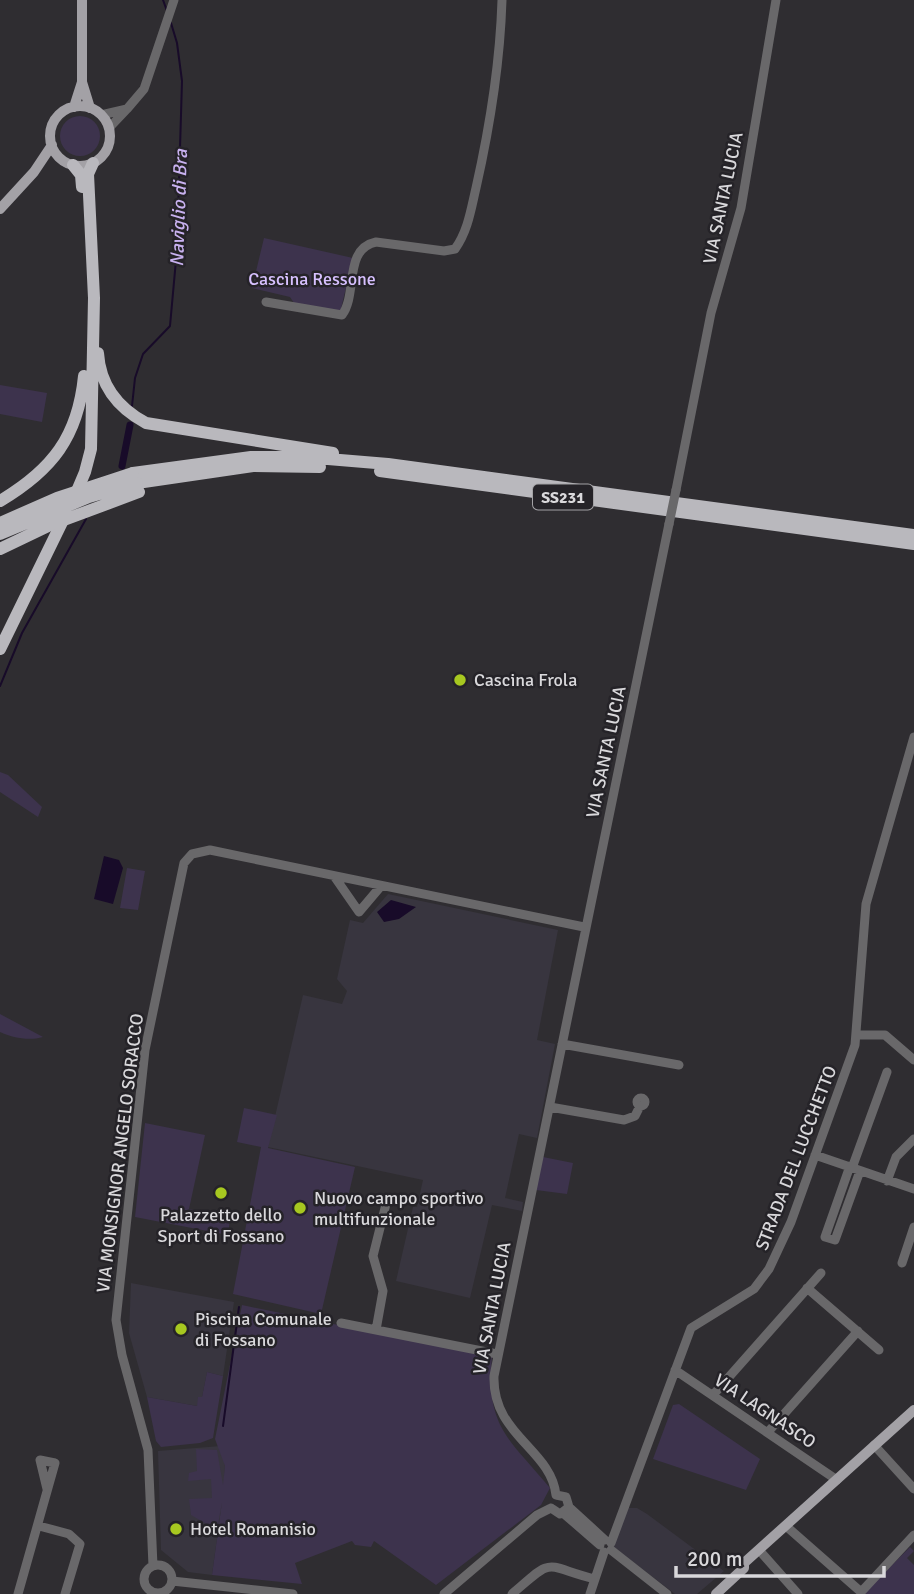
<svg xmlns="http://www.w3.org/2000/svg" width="914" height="1594" font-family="Signika,sans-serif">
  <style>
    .built { fill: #38353f }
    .green { fill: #3d334d }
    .water { fill: #180b29 }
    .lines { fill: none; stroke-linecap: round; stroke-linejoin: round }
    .stream { stroke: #180b29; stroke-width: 2 }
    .canal { stroke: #180b29; stroke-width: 7 }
    .minor { stroke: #69686a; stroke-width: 9 }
    .major { stroke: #a3a1a6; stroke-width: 10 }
    .highway { stroke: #b9b8bd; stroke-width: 12 }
    .minor-bridge { stroke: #69686a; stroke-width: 9 }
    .highway-bridge { stroke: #b9b8bd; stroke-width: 12 }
    .poi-dot { fill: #a7c820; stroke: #252328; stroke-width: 2.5 }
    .labels { text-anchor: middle; stroke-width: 5; stroke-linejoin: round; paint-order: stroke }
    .shield { fill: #252328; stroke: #a3a2a5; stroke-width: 2 }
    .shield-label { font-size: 16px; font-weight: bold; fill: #d9d8db }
    .street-label { font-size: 18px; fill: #d9d8db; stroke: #252328 }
    .park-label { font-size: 18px; fill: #d7c0ff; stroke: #252328 }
    .poi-label { font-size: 18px; fill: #d9d8db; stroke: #252328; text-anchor: start }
    .water-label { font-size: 19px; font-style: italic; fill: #c8b1ef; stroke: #252328 }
  </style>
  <rect width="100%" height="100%" fill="#2f2d31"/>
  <!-- built -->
  <path class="built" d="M388 894 558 930 537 1040 555 1044 537 1138 519 1134 505 1198 523 1202 522 1211 492 1205 470 1298 396 1281 413 1207H417L423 1180 268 1147 303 995 342 1004 347 991 337 979 350 920 363 923Z
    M131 1283 234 1302 223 1376 207 1372 202 1397 197 1406 147 1397 129 1333Z
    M221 1446 225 1466 224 1488 212 1575 188 1572 161 1550 158 1451Z
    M628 1508H637L647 1514 724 1571 697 1594H675L612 1546Z"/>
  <!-- green -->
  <path class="green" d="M60 136a20 20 0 1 1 40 0a20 20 0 1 1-40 0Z
    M264 238 353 258 340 313 294 303 290 297 252 288Z
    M0 385 47 393 42 422 0 414Z
    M0 772 8 775 42 807 38 817 0 792Z
    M127 868 145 871 138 910 120 908Z
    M0 1014 43 1037C29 1041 13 1038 0 1032Z
    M244 1108 277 1115 268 1148 355 1167 321 1314 233 1294 261 1147 237 1142Z
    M145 1123 205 1135 189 1209 230 1219 228 1235 135 1217Z
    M543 1157 573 1163 567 1194 536 1190Z
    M242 1305 492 1357C486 1428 508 1437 550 1488L541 1505 436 1585 374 1541 371 1547 355 1545 352 1541 295 1563 302 1584 212 1575 222 1502 217 1530 191 1515 189 1499 212 1498 211 1479 188 1481 189 1473 197 1471 196 1449 217 1450 223 1485 225 1466 215 1439Z
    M207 1372 223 1376 213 1438 200 1443 161 1447 156 1441 147 1397 197 1406 198 1397H202Z
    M679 1404 760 1459 746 1490 653 1459 673 1405Z
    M910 1547 914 1551 907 1558 914 1565V1594H866L865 1592Z"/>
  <!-- water -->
  <path class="water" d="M104 856 119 860 123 868 113 904 94 899Z
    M391 900 416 907 399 919 384 922 377 912Z"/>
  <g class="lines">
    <!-- stream -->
    <path class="stream" d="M163 0 167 11
      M132 406 135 378 143 354 170 326 177 249 182 81 177 43 171 23
      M0 686 22 633 86 519
      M223 1426 239 1307"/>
    <!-- canal -->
    <path class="canal" d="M122 466 130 425"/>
    <!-- minor -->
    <path class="minor" d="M127 109 144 89 174 0
      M101 115 127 109 109 128
      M266 302 342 315C358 294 343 249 376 242L444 251 455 249C468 231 471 209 476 188 490 126 500 64 502 0
      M676 490 711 313 741 208 776 0
      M334 876 359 912 381 886
      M857 1035H885L914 1060
      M562 1044 679 1065
      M637 1102a4 4 0 1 1 8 0a4 4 0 1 1-8 0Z
      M550 1107 624 1120 635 1116 640 1106
      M815 1155 914 1189
      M850 1166 825 1237 835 1240 860 1171
      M852 1168 887 1072
      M887 1181 896 1157 914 1139
      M902 1263 914 1227
      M807 1288 879 1350
      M341 1323 497 1354
      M376 1330 383 1291 373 1256 387 1200
      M675 1370 837 1480
      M713 1395 821 1273
      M768 1432 858 1331
      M874 1445 914 1489
      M556 1495C551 1449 492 1435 494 1376L669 524
      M569 1507 605 1540
      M551 1508 560 1514 569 1507 566 1497 556 1495
      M563 1513 600 1545
      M39 1526 69 1534 80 1544 65 1594
      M786 1526 861 1592 914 1535
      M611 1543 691 1328 754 1289 769 1269 791 1222 855 1045 866 904 914 737
      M611 1550 667 1594
      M759 1550 798 1594
      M144 1579a14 14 0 1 1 28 0a14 14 0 1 1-28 0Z
      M153 1566 148 1450 122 1355 116 1320 145 1050 184 863 192 854 210 850 584 927
      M172 1581 293 1594
      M18 1594 55 1463 40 1460 47 1489
      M444 1594 537 1515 551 1508
      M512 1594C556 1555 543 1566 595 1579
      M590 1594 604 1552"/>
    <!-- major -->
    <path class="major" d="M82 0V82
      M50 136a30 30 0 1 1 60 0a30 30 0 1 1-60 0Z
      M74 107 82 82 90 108
      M0 209 34 172 52 145
      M716 1594 744 1568V1563L914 1410"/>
    <!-- highway -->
    <path class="highway" d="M73 165 81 175 82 187
      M98 353C100 385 118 408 146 423L333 453
      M380 471 914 544
      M133 473 251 457H304L388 464 914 535
      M137 483 253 466 320 467
      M74 498 85 472 91 449 94 298 88 174 93 163
      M0 501C52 470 78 437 84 376
      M0 649 66 514"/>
    <!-- minor-bridge -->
    <path class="minor-bridge" d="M669 524 676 490"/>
    <!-- highway-bridge -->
    <path class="highway-bridge" d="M0 523 57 498 133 473
      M0 534 89 497 137 483
      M0 549 48 526 139 492"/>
  </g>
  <!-- markers -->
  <g class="poi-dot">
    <circle cx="460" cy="680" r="7"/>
    <circle cx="221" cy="1193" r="7"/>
    <circle cx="300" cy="1208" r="7"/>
    <circle cx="181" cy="1329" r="7"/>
    <circle cx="176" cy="1529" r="7"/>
  </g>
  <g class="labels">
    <!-- shield labels -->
    <rect class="shield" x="533" y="484.5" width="60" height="25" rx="5"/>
    <g class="shield-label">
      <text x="563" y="503">SS231</text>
    </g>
    <!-- street labels -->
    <g class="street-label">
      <text transform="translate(723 198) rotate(-78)" y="6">VIA SANTA LUCIA</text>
      <text transform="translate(606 752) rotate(-78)" y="6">VIA SANTA LUCIA</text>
      <text transform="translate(120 1153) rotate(-83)" y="6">VIA MONSIGNOR ANGELO SORACCO</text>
      <text transform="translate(796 1158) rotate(-69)" y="6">STRADA DEL LUCCHETTO</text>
      <text transform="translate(492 1308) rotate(-79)" y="6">VIA SANTA LUCIA</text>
      <text transform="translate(765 1411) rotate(34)" y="6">VIA LAGNASCO</text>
    </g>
    <!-- park labels -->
    <g class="park-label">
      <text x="312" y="285">Cascina Ressone</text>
    </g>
    <!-- poi labels -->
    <g class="poi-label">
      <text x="474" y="686">Cascina Frola</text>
      <text x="314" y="1204">Nuovo campo sportivo<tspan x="314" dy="21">multifunzionale</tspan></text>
      <text x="221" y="1221" text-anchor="middle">Palazzetto dello<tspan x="221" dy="21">Sport di Fossano</tspan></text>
      <text x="195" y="1325">Piscina Comunale<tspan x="195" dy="21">di Fossano</tspan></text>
      <text x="190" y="1535">Hotel Romanisio</text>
    </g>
    <!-- water labels -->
    <g class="water-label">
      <text transform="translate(178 208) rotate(-88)" y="7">Naviglio di Bra</text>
    </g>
  </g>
  <!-- scale -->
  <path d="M676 1566v10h208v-10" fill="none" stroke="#d9d8db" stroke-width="3.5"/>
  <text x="687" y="1566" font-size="21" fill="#d9d8db" stroke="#252328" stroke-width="5" paint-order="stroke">200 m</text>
</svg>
